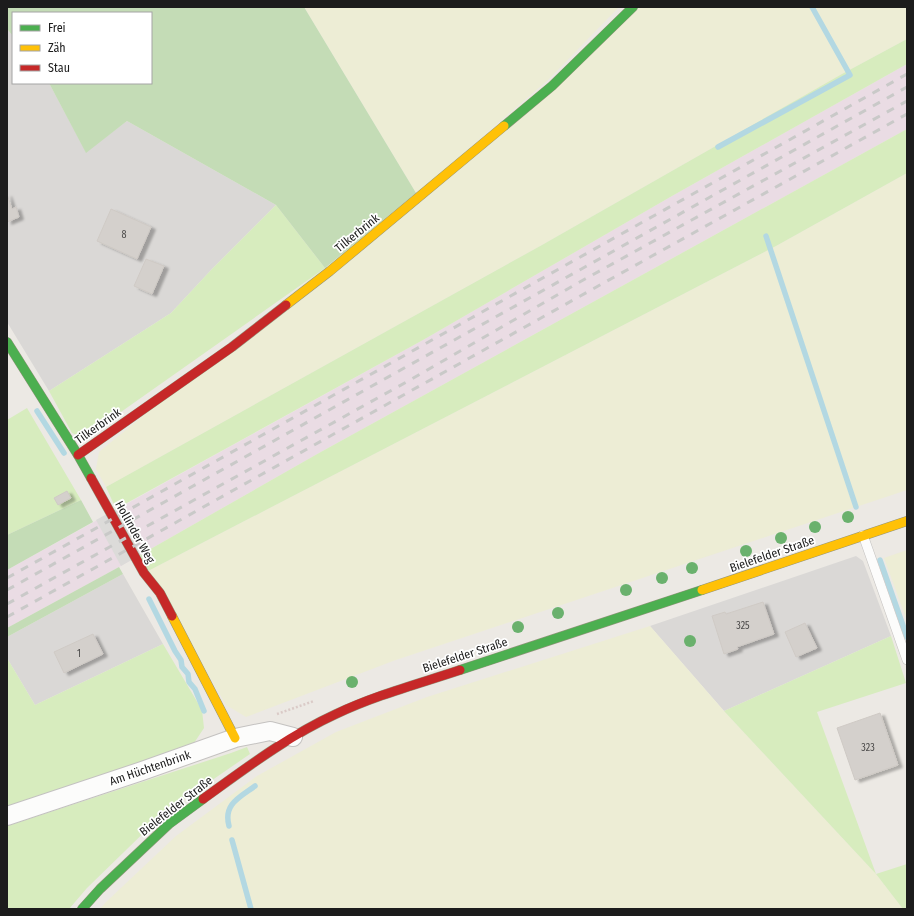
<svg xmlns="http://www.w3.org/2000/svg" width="914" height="916" font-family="'Fira Sans Condensed',sans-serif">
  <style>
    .residential { fill: #dad8d6 }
    .industrial { fill: #eadce4 }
    .farmland { fill: #ededd5 }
    .grass { fill: #d7ecbe }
    .forest { fill: #c4dcb6 }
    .pier { fill: #dcdbd9 }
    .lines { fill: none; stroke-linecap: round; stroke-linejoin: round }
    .stream { stroke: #b3d8e2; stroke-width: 5.5 }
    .building { fill: #d4d0cc; stroke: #cfcac5; filter: url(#shadow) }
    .lane-casing { stroke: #c4c2c0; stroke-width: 10 }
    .street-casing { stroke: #c4c2c0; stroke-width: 20 }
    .fast-casing { stroke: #93947c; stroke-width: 10 }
    .slow-casing { stroke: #93947c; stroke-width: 10 }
    .jam-casing { stroke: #93947c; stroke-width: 10 }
    .path { stroke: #dacac7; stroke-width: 2.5; stroke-dasharray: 2 2; stroke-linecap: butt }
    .lane { stroke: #fcfcfb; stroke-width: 9 }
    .street { stroke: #fcfcfb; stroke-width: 18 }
    .fast { stroke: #4caf50; stroke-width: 9 }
    .slow { stroke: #ffc107; stroke-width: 9 }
    .jam { stroke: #c62828; stroke-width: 9 }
    .rail { stroke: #c9c9c8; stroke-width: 3; stroke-dasharray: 8 8; stroke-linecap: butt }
    .tree { fill: #6ab16d }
    .labels { text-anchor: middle; stroke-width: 3.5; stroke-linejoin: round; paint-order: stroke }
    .number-label { font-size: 10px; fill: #4b4a49 }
    .street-label { font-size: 12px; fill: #1c1c1c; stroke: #fff }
  </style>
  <defs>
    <filter id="shadow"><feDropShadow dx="4.5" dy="2.5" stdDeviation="1" flood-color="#0004"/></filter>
  </defs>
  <rect width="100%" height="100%" fill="#ece9e4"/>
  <!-- residential -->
  <path class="residential" d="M7 29 13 36V83H49L86 152 127 121 276 205 212 269 171 313 49 391 7 322Z
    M856 556 863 561 891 636 724 711 650 626Z
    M123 574 163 644 35 705 7 658V637Z"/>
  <!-- industrial -->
  <path class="industrial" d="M907 64V129L319 453 119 567 7 628V570L423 340 672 196Z"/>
  <!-- farmland -->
  <path class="farmland" d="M304 7H619L548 80 416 193Z
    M640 7H907V39L842 74 542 245 106 487 96 469 99 452Z
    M907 173V490L393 661 246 717 226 705 148 571 776 246Z
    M907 550V621L884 558Z
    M650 626 724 711 876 874 903 909H100L105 903 176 836 257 776 336 732 427 697Z"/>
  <!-- grass -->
  <path class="grass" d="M907 39V64L672 196 423 340 116 509 106 487 542 245 842 74Z
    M907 129V173L776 246 148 571 140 555 319 453Z
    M276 205 325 268 84 438 72 433 49 391 171 313 212 269Z
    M27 408 81 500 7 535V420Z
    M891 636 906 683 817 712 876 874 907 864V909H903L876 874 724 711Z
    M163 644 202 710 204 728 194 743 140 763 7 807V658L35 705Z
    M247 747 250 754 163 814 87 888 69 909H7V826L231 753Z"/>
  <!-- forest -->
  <path class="forest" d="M7 7H304L416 193 325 268 276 205 127 121 86 153 49 83H151V13H13V36L7 29Z
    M81 500 93 522 7 570V535Z
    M119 567 123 574 7 637V628Z"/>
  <!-- pier -->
  <path class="pier" d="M116 509 142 554 121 566 96 520Z"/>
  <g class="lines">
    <!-- stream -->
    <path class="stream" d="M718 147 850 75 812 7
      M766 236 856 507
      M37 411 64 453
      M880 560 907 637
      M149 599 175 651 181 660 182 667 188 674 189 682 195 689 204 711
      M229 826C223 804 240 797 255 786
      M232 840 251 909"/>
  </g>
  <!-- building -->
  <path class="building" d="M7 194 12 209 16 207 19 217 7 222Z
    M111 209 151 227 137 259 97 241Z
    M146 259 164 266 152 294 134 286Z
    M67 491 71 498 58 505 54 498Z
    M763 602 774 634 737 647 738 649 724 654 712 616 725 612 726 614Z
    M805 623 817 648 796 657 785 632Z
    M93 634 103 654 64 673 54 652Z
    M880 713 898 765 855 780 837 728Z"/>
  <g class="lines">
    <defs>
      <path id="lane" d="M863 535 907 660"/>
      <path id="street" d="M7 816 142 771 235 738 270 731 293 737"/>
      <path id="fast" d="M504 126 552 86 633 7
        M7 342 78 455 91 478
        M460 670 702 590
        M82 909 100 889 169 824 203 799"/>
      <path id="slow" d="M286 305 330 271 504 126
        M702 590 907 521
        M172 616 235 738"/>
      <path id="jam" d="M78 455 232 347 286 305
        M91 478 144 573 160 593 172 616
        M203 799C246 768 288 736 336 714 376 695 418 684 460 670"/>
    </defs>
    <!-- lane casing -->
    <use href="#lane" class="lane-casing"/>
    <!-- street casing -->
    <use href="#street" class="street-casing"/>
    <!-- fast casing -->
    <use href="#fast" class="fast-casing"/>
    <!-- slow casing -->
    <use href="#slow" class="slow-casing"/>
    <!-- jam casing -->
    <use href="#jam" class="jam-casing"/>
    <!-- path -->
    <path class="path" d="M277 714 314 701"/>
    <!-- lane -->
    <use href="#lane" class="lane"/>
    <!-- street -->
    <use href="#street" class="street"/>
    <!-- fast -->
    <use href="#fast" class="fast"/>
    <!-- slow -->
    <use href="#slow" class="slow"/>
    <!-- jam -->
    <use href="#jam" class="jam"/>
    <!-- rail -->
    <path class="rail" d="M7 578 907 74
      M7 590 907 87
      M7 604 410 380 585 279 907 101
      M7 617 591 290 907 114"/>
  </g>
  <!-- trees -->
  <g class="tree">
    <circle cx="848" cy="517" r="6"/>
    <circle cx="815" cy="527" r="6"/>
    <circle cx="781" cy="538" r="6"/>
    <circle cx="746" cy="551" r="6"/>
    <circle cx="692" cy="568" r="6"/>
    <circle cx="662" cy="578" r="6"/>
    <circle cx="626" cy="590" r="6"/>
    <circle cx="558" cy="613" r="6"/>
    <circle cx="518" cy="627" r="6"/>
    <circle cx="690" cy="641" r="6"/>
    <circle cx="352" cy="682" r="6"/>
  </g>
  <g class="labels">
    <!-- number labels -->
    <g class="number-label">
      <text x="124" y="238">8</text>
      <text x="743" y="629">325</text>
      <text x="79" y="657">1</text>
      <text x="868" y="751">323</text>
    </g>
    <!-- street labels -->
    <g class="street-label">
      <text transform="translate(357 233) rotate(-39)" y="4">Tilkerbrink</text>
      <text transform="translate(98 426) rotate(-35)" y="4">Tilkerbrink</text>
      <text transform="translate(135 532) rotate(61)" y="4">Hollinder Weg</text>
      <text transform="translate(772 554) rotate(-19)" y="4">Bielefelder Straße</text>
      <text transform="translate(465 655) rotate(-18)" y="4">Bielefelder Straße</text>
      <text transform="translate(150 768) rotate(-19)" y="4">Am Hüchtenbrink</text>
      <text transform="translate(176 806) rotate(-38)" y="4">Bielefelder Straße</text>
    </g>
  </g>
  <!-- border -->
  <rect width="914" height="916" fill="none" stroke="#1c1c1c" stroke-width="16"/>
  <!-- legend -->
  <rect x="12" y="12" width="140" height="72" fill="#ffffff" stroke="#a4a4a4"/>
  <rect x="20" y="25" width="20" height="6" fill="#4caf50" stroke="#a4a4a4"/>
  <text x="48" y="32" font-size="12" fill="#1c1c1c">Frei</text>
  <rect x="20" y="45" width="20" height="6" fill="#ffc107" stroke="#a4a4a4"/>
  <text x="48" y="52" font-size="12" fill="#1c1c1c">Zäh</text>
  <rect x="20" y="65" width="20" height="6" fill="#c62828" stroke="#a4a4a4"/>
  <text x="48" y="72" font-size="12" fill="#1c1c1c">Stau</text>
</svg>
